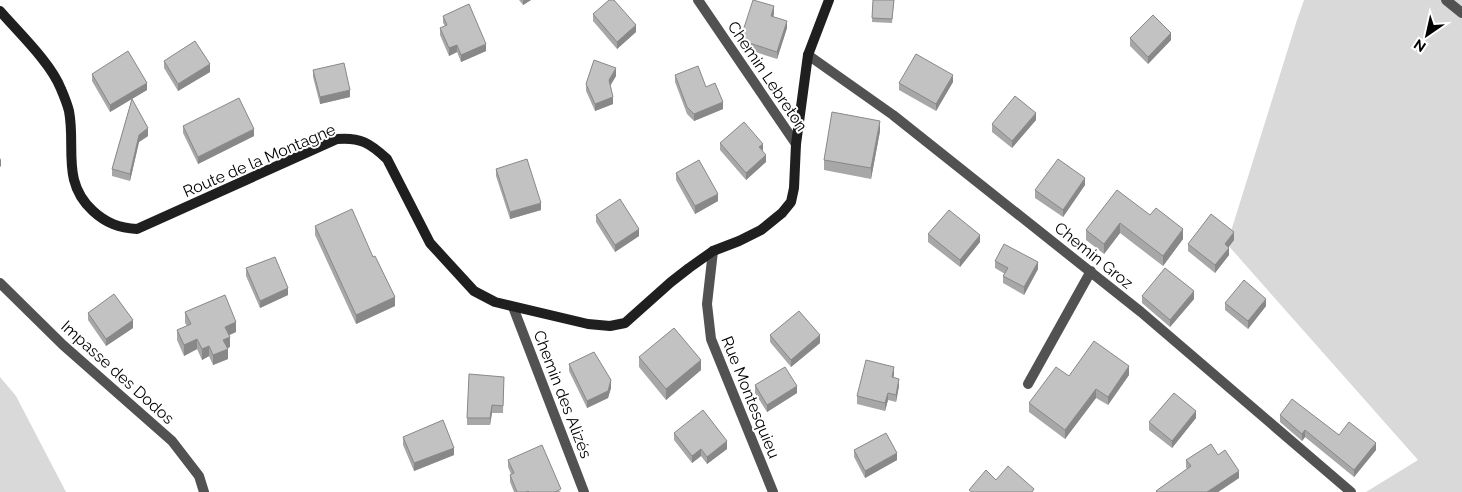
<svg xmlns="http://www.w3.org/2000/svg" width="1462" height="492" font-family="Raleway,sans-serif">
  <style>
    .green { fill: #d9d9d9 }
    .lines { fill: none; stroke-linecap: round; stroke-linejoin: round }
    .street { stroke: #525252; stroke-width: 10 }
    .secondary { stroke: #1f1f1f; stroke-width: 10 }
    .wall { fill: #a7a7a7 }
    .shaded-wall { fill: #888 }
    .building { fill: #c2c2c2; stroke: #888 }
    .labels { text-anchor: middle; stroke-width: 4; stroke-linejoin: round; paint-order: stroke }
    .street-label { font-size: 16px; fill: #000; stroke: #fff }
  </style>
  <rect width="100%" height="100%" fill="#fff"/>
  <!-- green -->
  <path class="green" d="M1304 0H1462V492H1366L1418 460 1227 244 1297 20Z
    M0 377 16 396 66 492H0Z"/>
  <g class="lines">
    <!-- street -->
    <path class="street" d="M698 0 796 144
      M1446 0 1462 13
      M808 55 893 115 1141 312 1351 492
      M713 251 707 304 711 339 773 492
      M0 283 63 345 172 441 199 476 204 492
      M513 307 584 492
      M1028 384 1091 271"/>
    <!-- secondary -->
    <path class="secondary" d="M0 11C19 33 51 63 61 89 64 96 67 103 69 111 76 147 61 182 93 211 106 223 119 228 137 229L337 139C360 137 370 143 387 159L430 243 474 291 495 302 588 324 610 326 625 323 671 282 689 268 713 251 739 241 761 230 782 213 791 202 794 188 796 144 808 55 829 0"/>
  </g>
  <!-- wall -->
  <path class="wall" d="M519 0H531L523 5Z
    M873 0H894L892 23 872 22Z
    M593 14 636 32 617 49 593 21Z
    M774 14 773 17 787 28 777 59 740 47V40Z
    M443 16 486 51 461 62 457 52 449 56 440 35V28L445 26 443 23Z
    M1130 38 1171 40 1148 64 1130 46Z
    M164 61 210 72 178 91 164 68Z
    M313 70 350 97 320 104 313 77Z
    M92 74 147 90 110 112 92 81Z
    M675 75 706 87 723 109 694 121 687 114 675 82Z
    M616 76 610 85 613 104 595 111 586 91V84Z
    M953 82 936 111 899 90V83Z
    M132 99 148 136 139 142 130 181 112 176V169Z
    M1036 120 1012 148 992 132V124Z
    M183 126 254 136 198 164 183 133Z
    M880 131 871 179 824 170V160Z
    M720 143 762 151 766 162 746 180 720 150Z
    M496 169 541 210 510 219 496 176Z
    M676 173 718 201 695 214 676 180Z
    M1085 185 1063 217 1035 198V190Z
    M596 215 639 236 615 252 596 222Z
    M1150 215 1183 239 1163 266 1120 233 1104 254 1086 240V230Z
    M315 226 395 306 356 324 315 235Z
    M928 234 980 242 960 267 928 242Z
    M1234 240 1228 247 1229 255 1215 273 1188 251V244Z
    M995 261 1038 269 1024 295 1003 283V276L1005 274 995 268Z
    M246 268 288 295 260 308 246 276Z
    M1142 296 1194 299 1170 327 1142 303Z
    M1225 303 1266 306 1248 329 1225 310Z
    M185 312 236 332 229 335 230 347 227 348 228 359 213 365 209 356 202 360 197 349 184 356 177 340V330L187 326 185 323Z
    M88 313 133 328 106 346 88 320Z
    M770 335 820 343 791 367 770 342Z
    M639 357 701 370 666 400 639 367Z
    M569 364 611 388 608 398 587 408 569 371Z
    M894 374 893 378 899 386 896 402 888 400 885 411 857 404V396Z
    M1129 375 1108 405 1096 398 1065 439 1029 412V403L1069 376Z
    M504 377 503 413H492L490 425H467V418Z
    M755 385 797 393 767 412 755 393Z
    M1280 415 1339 435 1376 450 1354 477 1305 437 1302 441 1280 422Z
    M1196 418 1172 448 1149 430V422Z
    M674 433 727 449 707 464 701 456 692 463 674 440Z
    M403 437 454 455 414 471 403 445Z
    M854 450 897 460 865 478 854 457Z
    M1218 455 1239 478 1218 492H1156V491L1187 469 1186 467V460Z
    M508 460 561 492H514L510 482V475L511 474 508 467Z"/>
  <!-- shaded-wall -->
  <path class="shaded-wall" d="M523 0H531L523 5Z
    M774 6V14L771 23V16Z
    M787 21V28L777 59V52Z
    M636 25V32L617 49V42Z
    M1171 33V40L1148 64V57Z
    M486 44V51L461 62V55Z
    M457 45V52L449 56V48Z
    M210 64V72L178 91V84Z
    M616 68V76L609 88V80Z
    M953 75V82L936 111V104Z
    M147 83V90L110 112V105Z
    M350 90V97L320 104V97Z
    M613 97V104L595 111V104Z
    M723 102V109L694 121V114Z
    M1036 113V120L1012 148V141Z
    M880 121V131L871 179V168Z
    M148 128V136L139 142 130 181V174L139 135Z
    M254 129V136L198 164V157Z
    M763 144V151L759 147Z
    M766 155V162L746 180V173Z
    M1 158V166L0 167V160Z
    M1085 178V185L1063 217V210Z
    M718 194V201L695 214V206Z
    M541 203V210L510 219V212Z
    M1120 223V233L1104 254V244Z
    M639 229V236L615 252V245Z
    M1183 229V239L1163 266V256Z
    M1234 232V240L1225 252V244Z
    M980 235V242L960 267V260Z
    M1229 248V255L1215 273V265Z
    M1038 262V269L1024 295V287Z
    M288 288V295L260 308V301Z
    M1194 291V299L1170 327V320Z
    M395 297V306L356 324V315Z
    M1266 299V306L1248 329V321Z
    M133 320V328L106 346V339Z
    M236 322V332L225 337V327Z
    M820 335V343L791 367V360Z
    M230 337V347L223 350V340Z
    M197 339V349L184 356V345Z
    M209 346V356L202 360V349Z
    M228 349V359L213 365V355Z
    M701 360V370L666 400V389Z
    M1129 366V375L1108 405V397Z
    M894 367V374L892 385V377Z
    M899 379V386L896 402V395Z
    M611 380V388L608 398 587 408V401Z
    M797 386V393L767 412V405Z
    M1096 389V398L1065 439V430Z
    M888 393V400L885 411V403Z
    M492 405V413L490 425V418Z
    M1196 411V418L1172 448V441Z
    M1305 430V437L1302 441V434Z
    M727 441V449L707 464V457Z
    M1376 443V450L1354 477V470Z
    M454 448V455L414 471V463Z
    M701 449V456L692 463V456Z
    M897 453V460L865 478V471Z
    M1239 471V478L1218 492H1207Z"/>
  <!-- building -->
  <path class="building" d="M609 0H614L636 25 617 42 593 14Z
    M753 0 774 6 771 16 787 21 777 52 740 40Z
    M873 0H894L892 19 872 18Z
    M469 4 486 44 461 55 457 45 449 48 440 28 447 25 443 16Z
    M1153 15 1171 33 1148 57 1130 38Z
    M195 41 210 64 178 84 164 61Z
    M128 51 147 83 110 105 92 74Z
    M916 54 953 75 936 104 899 83Z
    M594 60 616 68 609 80 613 97 595 104 586 84Z
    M344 63 350 90 320 97 313 70Z
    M698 66 706 87 715 83 723 102 694 114 687 107 675 75Z
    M1015 96 1036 113 1012 141 992 124Z
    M239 98 254 129 198 157 183 126Z
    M132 99 148 128 139 135 130 174 112 169Z
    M832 112 880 121 871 168 824 160Z
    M744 122 763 144 759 147 766 155 746 173 720 143Z
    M527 159 541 203 510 212 496 169Z
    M1058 159 1085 178 1063 210 1035 190Z
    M699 160 718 194 695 206 676 173Z
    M1117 190 1150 215 1156 208 1183 229 1163 256 1120 223 1104 244 1086 230Z
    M620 199 639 229 615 245 596 215Z
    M352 209 373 257 375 256 395 297 356 315 315 226Z
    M949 210 980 235 960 260 928 234Z
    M1211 214 1234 232 1225 244 1229 248 1215 265 1188 244Z
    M1004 244 1038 262 1024 287 1003 276 1008 268 995 261Z
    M275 257 288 288 260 301 246 268Z
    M1165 268 1194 291 1170 320 1142 296Z
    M1244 280 1266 299 1248 321 1225 303Z
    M114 294 133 320 106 339 88 313Z
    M225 295 236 322 225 327 230 337 223 340 228 349 213 355 209 346 202 349 197 339 184 345 177 330 191 324 185 312Z
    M799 311 820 335 791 360 770 335Z
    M674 328 701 360 666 389 639 357Z
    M1094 341 1129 366 1108 397 1096 389 1065 430 1029 403 1056 367 1069 376Z
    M594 352 611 380 608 391 587 401 569 364Z
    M866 360 894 367 892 377 899 379 896 395 888 393 885 403 857 396Z
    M785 367 797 386 767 405 755 385Z
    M469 374 504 377 503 406 492 405 490 418H467Z
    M1174 393 1196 411 1172 441 1149 422Z
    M1292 399 1339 435 1349 422 1376 443 1354 470 1305 430 1302 434 1280 415Z
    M703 410 727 441 707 457 701 449 692 456 674 433Z
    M443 420 454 448 414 463 403 437Z
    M886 433 897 453 865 471 854 450Z
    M1211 444 1218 455 1225 450 1239 471 1207 492H1157L1156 491 1191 466 1186 460Z
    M542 445 561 489 555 492H529L528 491 526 492H517L510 475 514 473 508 460Z
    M1008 466 1034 489 1032 492H972L969 490 986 470 996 480Z"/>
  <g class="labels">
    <!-- street labels -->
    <g class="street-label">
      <text transform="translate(768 76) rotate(56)" y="6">Chemin Lebreton</text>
      <text transform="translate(259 160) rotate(-23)" y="6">Route de la Montagne</text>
      <text transform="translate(1094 255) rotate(39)" y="6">Chemin Groz</text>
      <text transform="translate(118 372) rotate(42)" y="6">Impasse des Dodos</text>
      <text transform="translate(563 394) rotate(69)" y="6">Chemin des Alizés</text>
      <text transform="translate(751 397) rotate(68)" y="6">Rue Montesquieu</text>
    </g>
  </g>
  <!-- north arrow -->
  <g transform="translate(1427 35) rotate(214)" stroke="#ffffff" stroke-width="4" paint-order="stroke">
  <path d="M0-4L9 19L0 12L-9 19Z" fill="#000000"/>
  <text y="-8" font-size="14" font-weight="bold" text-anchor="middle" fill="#000000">N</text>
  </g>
</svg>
